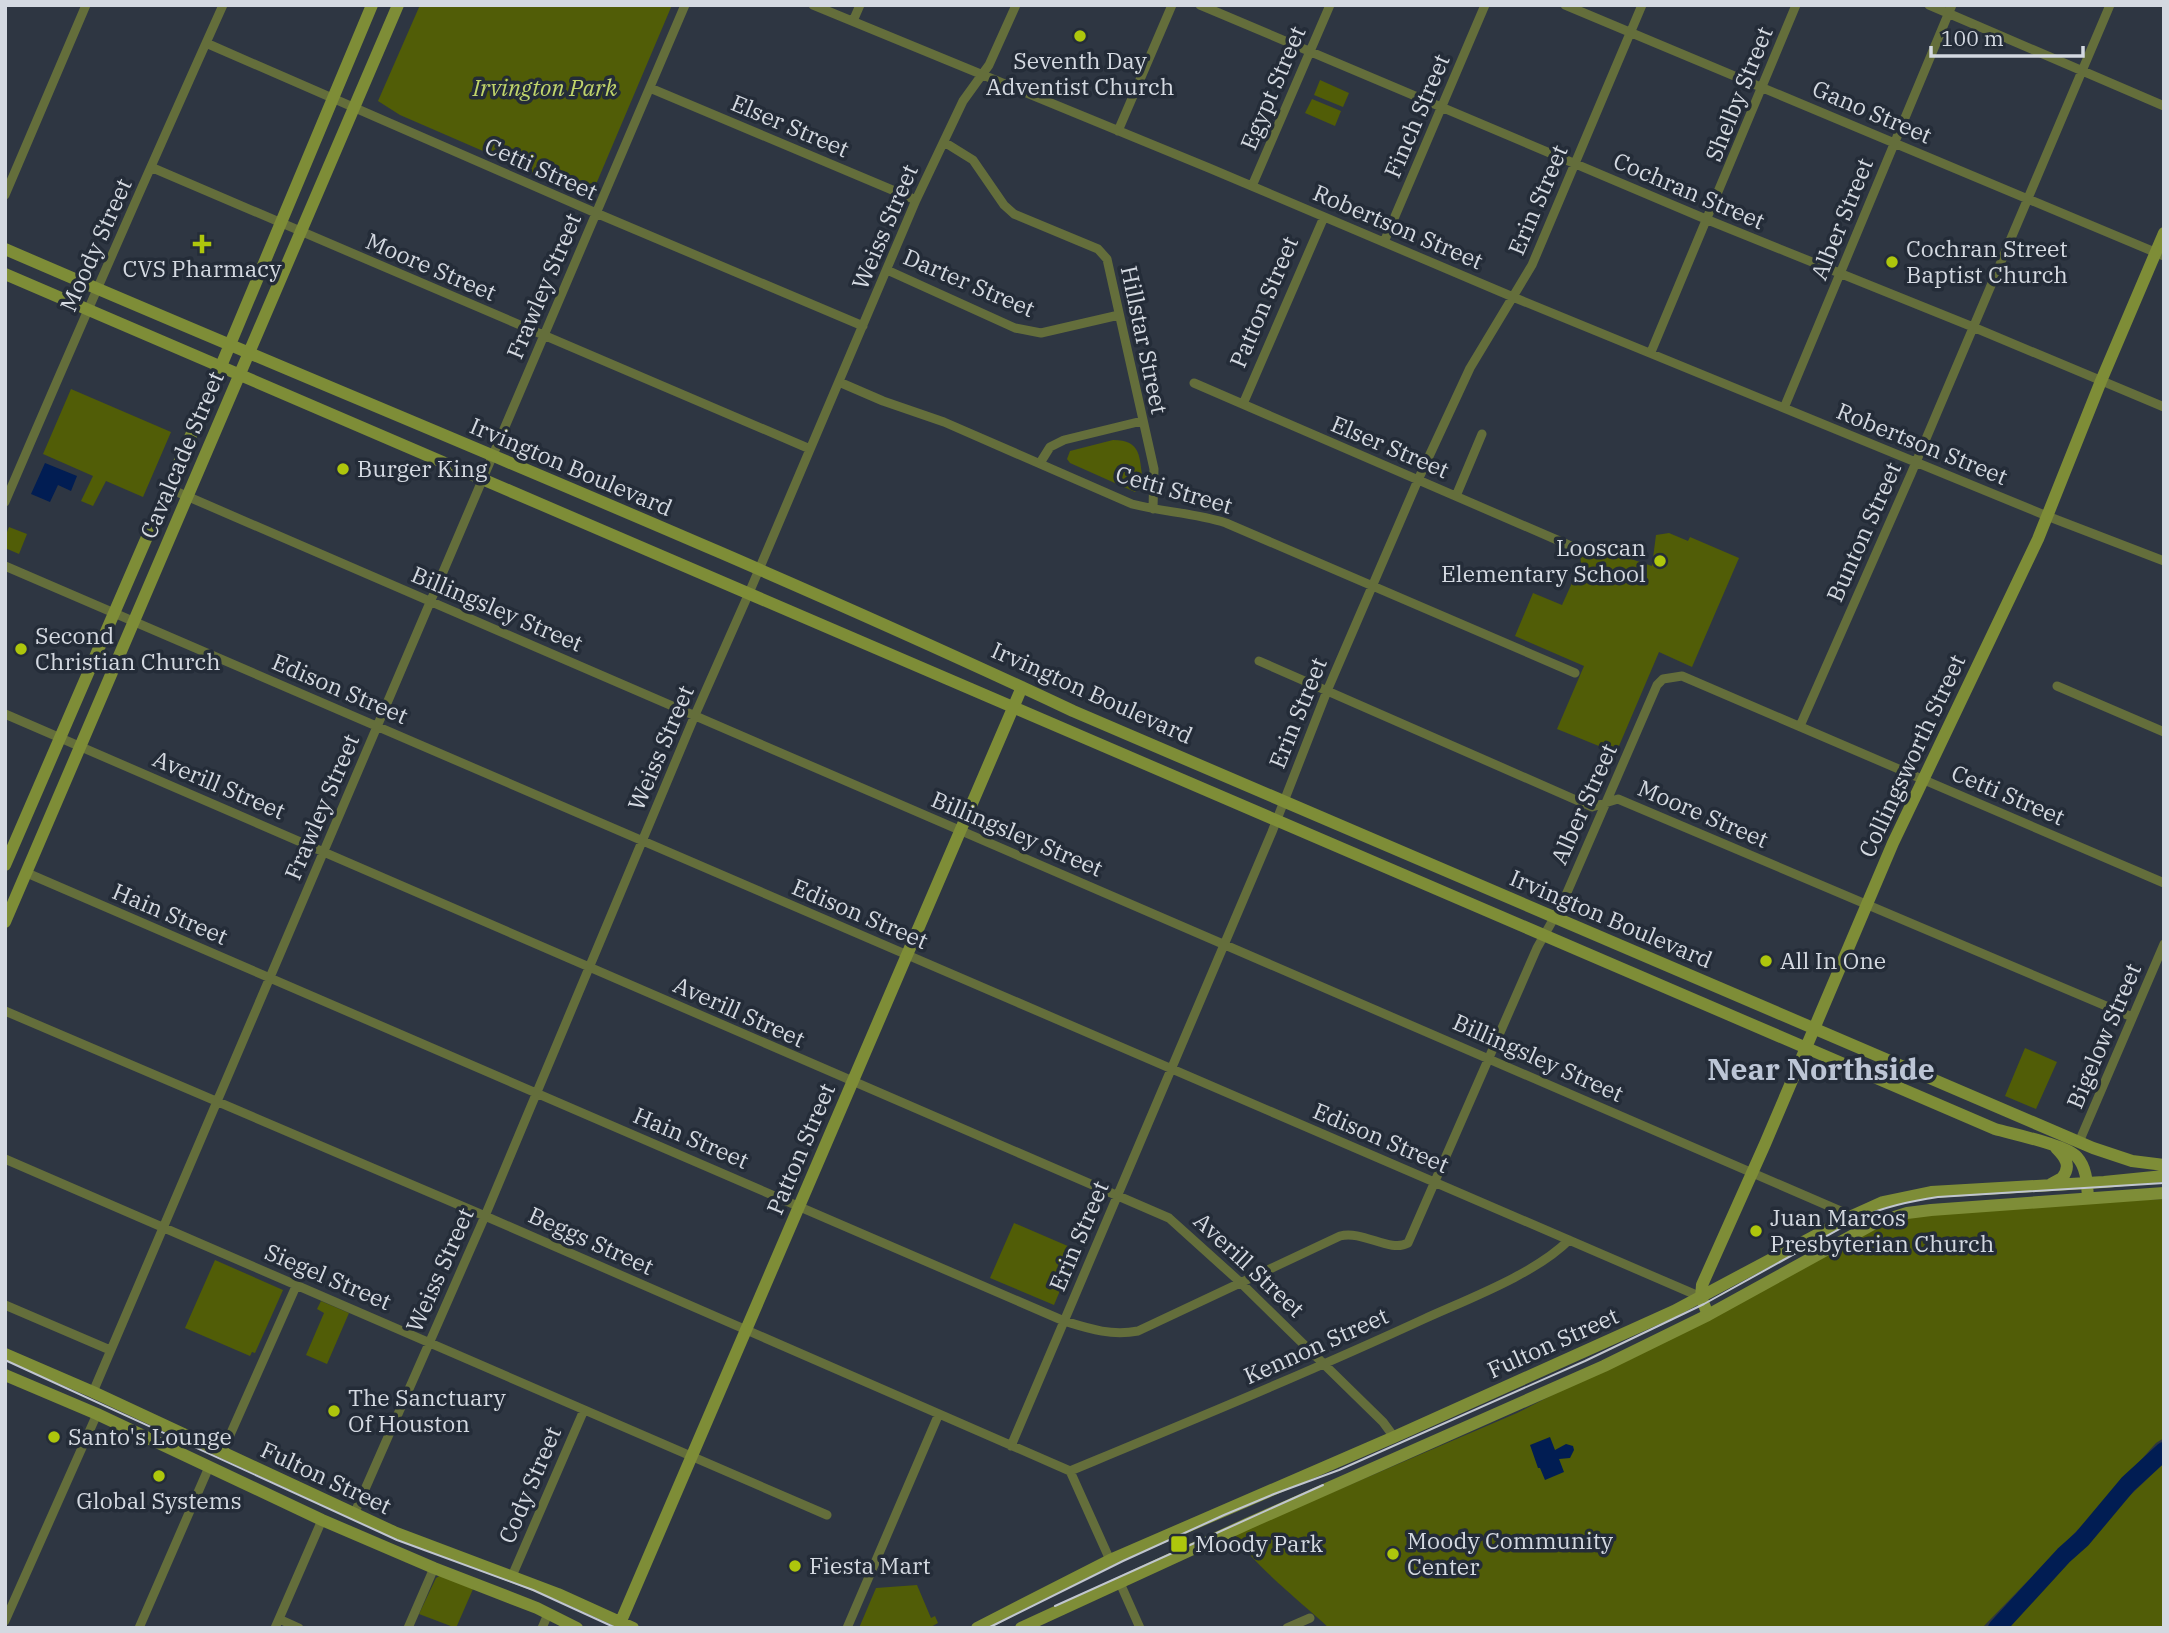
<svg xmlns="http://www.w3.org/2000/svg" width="2169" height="1633" font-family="'IBM Plex Serif',serif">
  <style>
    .green { fill: #515d07 }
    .water { fill: #011d53 }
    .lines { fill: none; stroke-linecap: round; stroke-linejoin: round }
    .river { stroke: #011d53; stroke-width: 18 }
    .street { stroke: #646e3b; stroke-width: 9 }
    .secondary { stroke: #7e8d37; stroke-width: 12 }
    .tram { stroke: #c1c6cf; stroke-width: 2 }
    .poi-dot { fill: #aec60c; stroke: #242c38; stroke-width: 2.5 }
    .labels { text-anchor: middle; stroke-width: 7; stroke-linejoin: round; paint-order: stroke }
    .poi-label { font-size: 23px; fill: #d4d9e1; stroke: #242c38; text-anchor: start }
    .park-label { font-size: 23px; font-style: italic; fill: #c1d56b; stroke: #242c38 }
    .street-label { font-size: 23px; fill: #d4d9e1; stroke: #242c38 }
    .district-label { font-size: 30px; font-weight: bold; fill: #bcc5d5; stroke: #242c38 }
  </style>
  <rect width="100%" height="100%" fill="#2e3642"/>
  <!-- green -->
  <path class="green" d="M420 5H672L594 189 582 194 400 115 378 101Z
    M1320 80 1349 93 1343 107 1314 95Z
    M1312 99 1341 111 1335 126 1305 113Z
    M71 389 171 432 143 497 106 481 93 506 81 501 93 476 43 454Z
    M1113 440C1142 440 1139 457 1143 481L1135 492 1070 463 1067 459 1070 451Z
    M9 527 27 534 19 554 5 548V537Z
    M1669 533 1688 541 1690 537 1739 558 1692 667 1659 652 1616 753 1557 729 1584 666 1515 636 1533 593 1562 605 1581 563 1580 554 1631 559 1652 566 1656 535Z
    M2025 1048 2057 1062 2036 1109 2005 1096Z
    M2164 1199V1438L2156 1443 2094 1513 1982 1628H1329C1305 1605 1248 1561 1235 1534L1517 1413 1892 1221 1966 1209Z
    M1014 1223 1077 1250 1054 1305 990 1278Z
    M215 1260 283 1290 255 1353 252 1352 250 1356 185 1328Z
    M321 1301 349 1313 327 1364 306 1355 324 1313 317 1309Z
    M2164 1463V1628H2003L2118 1507Z
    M441 1575 473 1589 456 1628 419 1614 436 1578Z
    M917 1585 931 1618 935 1616 938 1623 929 1628H859L876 1588Z"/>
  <!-- water -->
  <path class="water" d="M45 463 77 476 71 491 58 485 50 502 31 494Z
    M1550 1437 1555 1450 1566 1444 1573 1446 1574 1450 1570 1458 1559 1459 1564 1472 1545 1480 1540 1468H1538L1530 1445Z"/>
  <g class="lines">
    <!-- river -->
    <path class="river" d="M1997 1628 2064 1555 2082 1539 2128 1484 2164 1451"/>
    <!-- street -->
    <path class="street" d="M813 5 1209 168 1513 297 2047 516 2164 561
      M1200 5 1708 220 1973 327 2164 407
      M1565 5 2164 256
      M1929 5 2164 106
      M853 21 860 5
      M206 43 596 213 863 326
      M650 88 916 200
      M1118 131 1172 5
      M944 142 973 160 1004 205 1014 214 1098 249 1107 259 1154 469 1153 509
      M153 168 810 449
      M1252 186 1330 5
      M5 195 86 5
      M1384 242 1485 5
      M887 270 1015 328 1041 333 1119 315
      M1651 352 1796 5
      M839 382 883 401 944 422 1132 504C1163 512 1195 513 1226 523L1575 673
      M1194 383 1571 546
      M1243 404 1324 217
      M1784 408 1952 5
      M1040 463 1050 447 1064 440 1142 421
      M168 488 1852 1216
      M1456 496 1482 434
      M5 502C76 336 149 170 223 5
      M5 566 1701 1297
      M1259 661 1592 807 1618 799 2132 1017
      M2057 686 2164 732
      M5 714 1169 1218 1240 1282 1383 1422 1394 1437
      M1800 726 1911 474 2110 5
      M27 873 1064 1321C1090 1329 1111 1336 1138 1331L1340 1236C1363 1230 1390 1253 1408 1243L1537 948 1562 904 1657 685 1663 679 1682 676 2164 883
      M5 1011 485 1216 1070 1471 1110 1560
      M2079 1142 2164 944
      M5 1159 827 1515
      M5 1305 110 1350
      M93 1392 685 5
      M1011 1446 1272 832 1327 691 1418 480 1470 368 1532 265 1642 5
      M222 1453 297 1284
      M1070 1471C1188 1422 1307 1373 1424 1319 1468 1299 1535 1274 1569 1240
      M355 1512 485 1216 695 715 749 593 916 200 963 101 989 65 1016 5
      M512 1576 584 1410
      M1120 1583 1140 1628
      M279 1619 299 1628
      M5 1621 97 1414
      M139 1628 209 1467
      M275 1628 322 1520
      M408 1628 434 1568
      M542 1628 548 1614
      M847 1628 938 1416
      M1287 1628 1310 1618"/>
    <!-- secondary -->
    <path class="secondary" d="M5 249C361 403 722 546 1073 711L2093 1148 2132 1161 2164 1165
      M5 274 1995 1129C2012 1134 2067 1145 2077 1157 2087 1168 2087 1184 2088 1198
      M5 865 221 366 372 5
      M5 922 398 5
      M2051 1184 2062 1178C2072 1166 2065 1157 2056 1148
      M1708 1315 1701 1297 1702 1285 1765 1144 1893 843 2038 539 2101 381 2164 233
      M5 1354 93 1392 394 1532 558 1594 633 1628
      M5 1375 97 1414 322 1520 434 1568 537 1608 577 1628
      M618 1628 1022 687
      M977 1628 1110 1560 1394 1437 1674 1311 1852 1216 1883 1202 1931 1192 2104 1182 2164 1176
      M1021 1628 1247 1524 1604 1366 1708 1315 1875 1223 1907 1213 1931 1210 2164 1193"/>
    <!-- tram -->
    <path class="tram" d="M5 1360 397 1540 533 1590 616 1628
      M1055 1606 1323 1485
      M988 1628 1123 1561 1224 1515 1274 1494 1339 1470 1585 1361 1704 1304 1861 1217C1887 1206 1910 1201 1938 1197L2164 1183"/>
  </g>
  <!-- markers -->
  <g class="poi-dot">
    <circle cx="1080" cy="36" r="7"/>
    <path d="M198.5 233.5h7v7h7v7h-7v7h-7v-7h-7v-7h7z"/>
    <circle cx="1892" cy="262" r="7"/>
    <circle cx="343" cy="469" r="7"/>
    <circle cx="1660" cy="561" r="7"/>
    <circle cx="21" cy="649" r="7"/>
    <circle cx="1766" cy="961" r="7"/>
    <circle cx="1756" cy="1231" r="7"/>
    <circle cx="334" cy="1411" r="7"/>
    <circle cx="54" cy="1437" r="7"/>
    <circle cx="159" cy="1476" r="7"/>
    <rect x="1170" y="1535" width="18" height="18" rx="3.5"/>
    <circle cx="1393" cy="1554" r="7"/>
    <circle cx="795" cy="1566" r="7"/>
  </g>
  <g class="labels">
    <!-- poi labels -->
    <g class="poi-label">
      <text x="1080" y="69" text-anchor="middle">Seventh Day<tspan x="1080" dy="26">Adventist Church</tspan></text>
      <text x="1906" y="257">Cochran Street<tspan x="1906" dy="26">Baptist Church</tspan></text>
      <text x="202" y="277" text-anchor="middle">CVS Pharmacy</text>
      <text x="357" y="477">Burger King</text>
      <text x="1646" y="556" text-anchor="end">Looscan<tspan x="1646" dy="26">Elementary School</tspan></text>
      <text x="35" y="644">Second<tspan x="35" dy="26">Christian Church</tspan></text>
      <text x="1780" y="969">All In One</text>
      <text x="1770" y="1226">Juan Marcos<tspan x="1770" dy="26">Presbyterian Church</tspan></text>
      <text x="348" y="1406">The Sanctuary<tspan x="348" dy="26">Of Houston</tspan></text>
      <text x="68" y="1445">Santo's Lounge</text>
      <text x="159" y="1509" text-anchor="middle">Global Systems</text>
      <text x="1407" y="1549">Moody Community<tspan x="1407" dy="26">Center</tspan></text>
      <text x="1195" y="1552">Moody Park</text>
      <text x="809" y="1574">Fiesta Mart</text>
    </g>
    <!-- park labels -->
    <g class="park-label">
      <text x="545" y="96">Irvington Park</text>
    </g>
    <!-- street labels -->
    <g class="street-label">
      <text transform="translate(1273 88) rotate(-67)" y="8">Egypt Street</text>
      <text transform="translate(1739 94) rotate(-68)" y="8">Shelby Street</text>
      <text transform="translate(1872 112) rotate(23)" y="8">Gano Street</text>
      <text transform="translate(1417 116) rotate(-67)" y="8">Finch Street</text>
      <text transform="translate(790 126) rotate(23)" y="8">Elser Street</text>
      <text transform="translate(541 169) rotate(24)" y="8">Cetti Street</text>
      <text transform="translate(1689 191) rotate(23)" y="8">Cochran Street</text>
      <text transform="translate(1538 200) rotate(-67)" y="8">Erin Street</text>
      <text transform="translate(1842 219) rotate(-68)" y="8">Alber Street</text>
      <text transform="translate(885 227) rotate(-67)" y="8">Weiss Street</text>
      <text transform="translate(1398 227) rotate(23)" y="8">Robertson Street</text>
      <text transform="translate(96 245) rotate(-66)" y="8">Moody Street</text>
      <text transform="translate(431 267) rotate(23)" y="8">Moore Street</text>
      <text transform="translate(969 283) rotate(23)" y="8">Darter Street</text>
      <text transform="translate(544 286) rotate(-67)" y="8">Frawley Street</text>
      <text transform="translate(1264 302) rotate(-67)" y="8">Patton Street</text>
      <text transform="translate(1144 340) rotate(78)" y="8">Hillstar Street</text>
      <text transform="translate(1922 444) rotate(22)" y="8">Robertson Street</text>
      <text transform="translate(1390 447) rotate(23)" y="8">Elser Street</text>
      <text transform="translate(182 455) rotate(-67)" y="8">Cavalcade Street</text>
      <text transform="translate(571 467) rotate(23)" y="8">Irvington Boulevard</text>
      <text transform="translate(1174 490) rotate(16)" y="8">Cetti Street</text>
      <text transform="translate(1864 532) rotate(-66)" y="8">Bunton Street</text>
      <text transform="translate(497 609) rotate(23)" y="8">Billingsley Street</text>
      <text transform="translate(340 689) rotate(23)" y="8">Edison Street</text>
      <text transform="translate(1092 693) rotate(24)" y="8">Irvington Boulevard</text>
      <text transform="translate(1298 713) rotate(-68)" y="8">Erin Street</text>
      <text transform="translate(661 748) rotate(-67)" y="8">Weiss Street</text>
      <text transform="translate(1912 756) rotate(-65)" y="8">Collingsworth Street</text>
      <text transform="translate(219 785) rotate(23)" y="8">Averill Street</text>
      <text transform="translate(2008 795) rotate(23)" y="8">Cetti Street</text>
      <text transform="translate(1584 804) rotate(-66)" y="8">Alber Street</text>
      <text transform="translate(322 807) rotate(-67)" y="8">Frawley Street</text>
      <text transform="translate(1703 814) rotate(23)" y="8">Moore Street</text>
      <text transform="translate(1017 834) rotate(23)" y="8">Billingsley Street</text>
      <text transform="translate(170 914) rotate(23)" y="8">Hain Street</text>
      <text transform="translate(860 914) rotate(23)" y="8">Edison Street</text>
      <text transform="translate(1611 919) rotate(23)" y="8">Irvington Boulevard</text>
      <text transform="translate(739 1012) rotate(24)" y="8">Averill Street</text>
      <text transform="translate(2104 1036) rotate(-67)" y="8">Bigelow Street</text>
      <text transform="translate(1538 1058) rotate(24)" y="8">Billingsley Street</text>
      <text transform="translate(691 1138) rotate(23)" y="8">Hain Street</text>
      <text transform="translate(1381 1138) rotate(23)" y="8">Edison Street</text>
      <text transform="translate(801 1149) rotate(-67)" y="8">Patton Street</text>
      <text transform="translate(1079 1236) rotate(-67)" y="8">Erin Street</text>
      <text transform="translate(591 1241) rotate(24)" y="8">Beggs Street</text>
      <text transform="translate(1249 1265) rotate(43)" y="8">Averill Street</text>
      <text transform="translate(440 1270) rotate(-66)" y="8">Weiss Street</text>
      <text transform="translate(328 1277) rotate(23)" y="8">Siegel Street</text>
      <text transform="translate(1553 1343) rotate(-24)" y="8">Fulton Street</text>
      <text transform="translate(1316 1346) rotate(-24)" y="8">Kennon Street</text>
      <text transform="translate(326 1478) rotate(25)" y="8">Fulton Street</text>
      <text transform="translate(530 1485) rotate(-67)" y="8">Cody Street</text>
    </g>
    <!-- district labels -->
    <g class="district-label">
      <text x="1821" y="1080">Near Northside</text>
    </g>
  </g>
  <!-- border -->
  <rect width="2169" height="1633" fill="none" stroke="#d4d9e1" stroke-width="14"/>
  <!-- scale -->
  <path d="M1931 46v10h152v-10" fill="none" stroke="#d4d9e1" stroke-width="3.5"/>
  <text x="1941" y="46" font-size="21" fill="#d4d9e1" stroke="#242c38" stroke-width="5" paint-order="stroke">100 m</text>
</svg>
